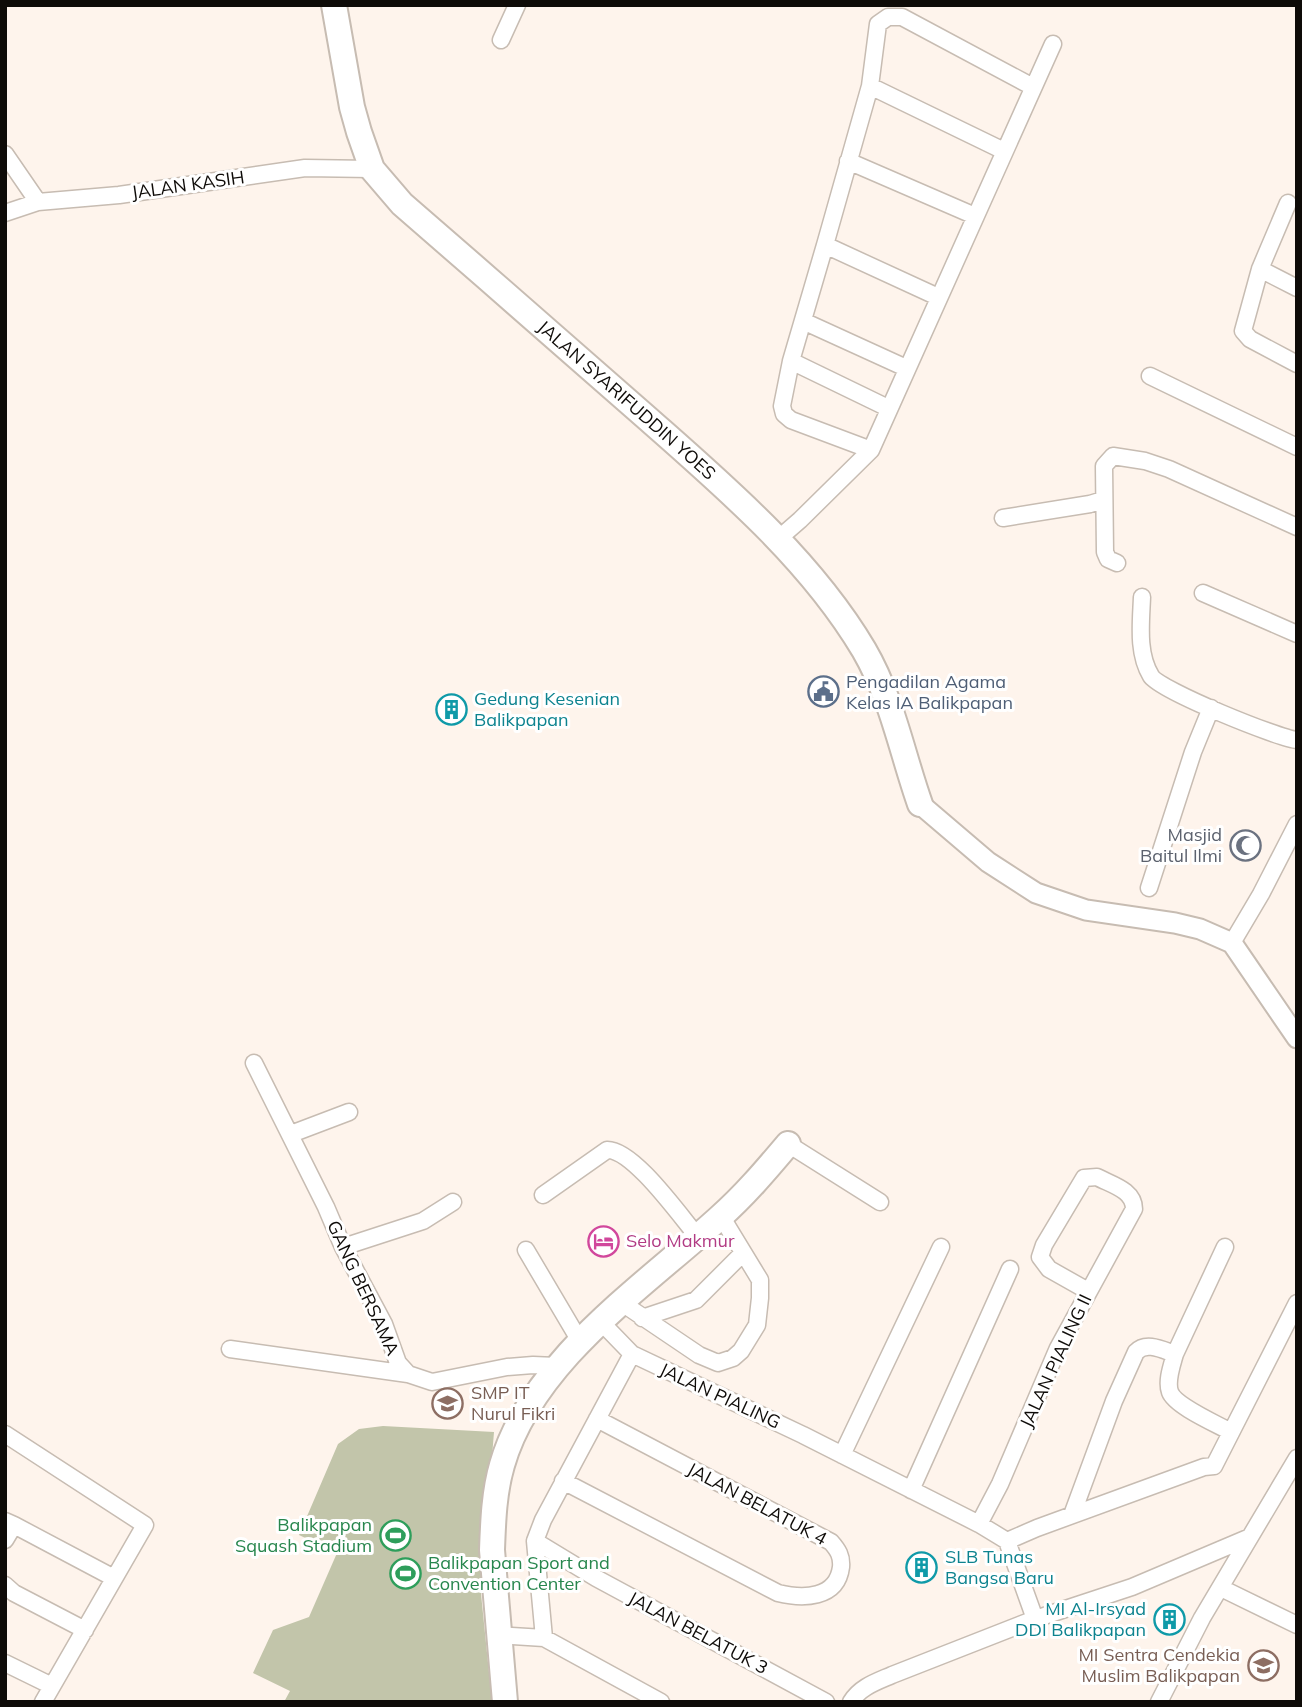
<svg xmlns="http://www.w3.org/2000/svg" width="1302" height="1707" font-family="Mulish,sans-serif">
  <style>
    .pitch { fill: #c2c5aa }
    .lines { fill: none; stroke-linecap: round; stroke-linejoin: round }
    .minor-casing { stroke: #c7bcb2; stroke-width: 19 }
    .tertiary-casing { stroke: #c7bcb2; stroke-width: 23 }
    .trunk-casing { stroke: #c7bcb2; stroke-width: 28 }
    .minor { stroke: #fff; stroke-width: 16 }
    .tertiary { stroke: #fff; stroke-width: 19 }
    .trunk { stroke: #fff; stroke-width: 24 }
    .labels { text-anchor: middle; stroke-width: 6; stroke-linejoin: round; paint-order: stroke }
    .street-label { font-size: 18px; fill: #0e0b08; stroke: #fff }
    .service-label { font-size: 18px; fill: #4e5e75; stroke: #fff; text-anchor: start }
    .culture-label { font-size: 18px; fill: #0d838f; stroke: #fff; text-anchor: start }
    .worship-label { font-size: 18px; fill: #5b616d; stroke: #fff; text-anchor: end }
    .hotel-label { font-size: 18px; fill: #b23c85; stroke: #fff; text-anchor: start }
    .education-label { font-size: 18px; fill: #785e54; stroke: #fff; text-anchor: start }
    .leisure-label { font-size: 18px; fill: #27864d; stroke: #fff; text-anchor: end }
  </style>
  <rect width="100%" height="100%" fill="#fef4ec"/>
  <!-- pitch -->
  <path class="pitch" d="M383 1426 494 1432 481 1594 492 1702H284L290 1691 253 1673 273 1630 309 1617 337 1553 299 1535 338 1444 359 1429Z"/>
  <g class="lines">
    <defs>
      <path id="minor" d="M501 40 517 5
        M870 86 878 24 888 17H902L1033 87
        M5 154 38 202
        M848 161 975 216
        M1288 203 1260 269 1243 331 1250 339 1297 364
        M5 213 38 202 119 195 305 168 372 169
        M825 245 870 86 1004 151
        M1260 269 1297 288
        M803 321 906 368
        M791 361 888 408
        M1150 376 1297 447
        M871 450 791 420 784 414 782 406 791 361 825 245 938 297
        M1003 518 1090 504 1103 500
        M777 540 800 520 871 450 1053 44
        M1117 563 1108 559 1105 552 1104 466 1113 456 1145 461 1169 469 1297 527
        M1203 593 1297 634
        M1142 597C1141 623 1137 653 1151 676 1159 690 1280 739 1297 740
        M1149 888 1193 752 1211 708
        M1232 943 1261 894 1297 824
        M254 1063 326 1207 343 1247 384 1324 398 1363 408 1374 432 1382 507 1367 533 1365 556 1366
        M291 1134 349 1112
        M788 1144 880 1202
        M543 1195 607 1150C633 1149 680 1216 698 1237
        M343 1247 423 1221 453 1202
        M1225 1247 1175 1354C1172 1365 1166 1381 1170 1392 1175 1406 1217 1424 1231 1432
        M526 1250 581 1343
        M622 1303 699 1355 718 1363 733 1358 741 1351 757 1325 760 1298V1280L721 1216
        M642 1318 696 1300 743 1253
        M601 1322 632 1354
        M230 1349 408 1374
        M5 1434 145 1525 43 1702
        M842 1455 941 1247
        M563 1481 778 1593C803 1599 837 1599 841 1567 842 1556 838 1550 831 1542L597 1419
        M911 1490 1010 1269
        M1072 1515 1114 1401 1136 1352C1146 1341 1163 1350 1175 1354
        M5 1521 14 1525 5 1540
        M979 1524 1000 1484 1058 1348 1134 1209C1134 1190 1112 1185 1097 1177L1084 1178 1044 1245 1040 1257 1049 1269 1088 1291
        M14 1525 114 1578
        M535 1541 596 1578 826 1702
        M1007 1541 1037 1528 1204 1467 1214 1466 1297 1303
        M5 1585 14 1593 85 1630
        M1221 1588 1297 1625
        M498 1635 544 1638 661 1702
        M544 1638 535 1541 543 1520 632 1354 803 1435 979 1524 1007 1541 1035 1619
        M5 1663 52 1686
        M851 1702C860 1687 876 1682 892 1675L1035 1619 1132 1587 1250 1537
        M1159 1702 1202 1618 1297 1458"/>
      <path id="tertiary" d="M920 804 988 862 1036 893 1086 910 1175 923 1200 929 1232 943 1297 1038"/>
      <g id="trunk">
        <path id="s1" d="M334 5 352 107 359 132 372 169 402 204C484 275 565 346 647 418 725 487 810 559 864 650 892 698 902 753 920 804"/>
        <path d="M505 1702 492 1550C493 1522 494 1492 502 1465 532 1361 642 1288 719 1218 745 1195 766 1170 788 1144"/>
      </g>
    </defs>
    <!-- minor casing -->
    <use href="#minor" class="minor-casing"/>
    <!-- tertiary casing -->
    <use href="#tertiary" class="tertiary-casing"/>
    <!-- trunk casing -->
    <use href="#trunk" class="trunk-casing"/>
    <!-- minor -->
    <use href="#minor" class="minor"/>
    <!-- tertiary -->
    <use href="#tertiary" class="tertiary"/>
    <!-- trunk -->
    <use href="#trunk" class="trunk"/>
  </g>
  <!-- icons -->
  <defs>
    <symbol id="civic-ring" viewBox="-11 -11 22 22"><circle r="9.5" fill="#fff" stroke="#5c6f8a" stroke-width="1.5"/><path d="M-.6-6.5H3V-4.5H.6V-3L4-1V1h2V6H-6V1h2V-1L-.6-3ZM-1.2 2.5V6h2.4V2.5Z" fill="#5c6f8a"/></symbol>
    <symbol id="building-ring" viewBox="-11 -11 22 22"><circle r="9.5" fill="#fff" stroke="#0f9aa8" stroke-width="1.5"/><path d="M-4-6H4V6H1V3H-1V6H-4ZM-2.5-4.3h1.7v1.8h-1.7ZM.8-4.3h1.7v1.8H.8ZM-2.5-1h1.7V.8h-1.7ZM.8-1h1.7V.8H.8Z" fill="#0f9aa8"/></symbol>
    <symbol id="mosque-ring" viewBox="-11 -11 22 22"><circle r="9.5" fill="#fff" stroke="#6b7280" stroke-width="1.5"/><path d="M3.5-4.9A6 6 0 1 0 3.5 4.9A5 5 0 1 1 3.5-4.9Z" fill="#6b7280"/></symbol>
    <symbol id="hotel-ring" viewBox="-11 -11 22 22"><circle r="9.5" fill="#fff" stroke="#d1479c" stroke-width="1.5"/><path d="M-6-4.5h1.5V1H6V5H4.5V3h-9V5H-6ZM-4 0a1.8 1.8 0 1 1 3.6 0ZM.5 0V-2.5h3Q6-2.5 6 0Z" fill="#d1479c"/></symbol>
    <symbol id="school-ring" viewBox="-11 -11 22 22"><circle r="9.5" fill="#fff" stroke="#8d6e63" stroke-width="1.5"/><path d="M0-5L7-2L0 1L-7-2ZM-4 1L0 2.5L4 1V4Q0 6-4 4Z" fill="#8d6e63"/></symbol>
    <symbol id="stadium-ring" viewBox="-11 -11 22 22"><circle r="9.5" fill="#fff" stroke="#2e9e5b" stroke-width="1.5"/><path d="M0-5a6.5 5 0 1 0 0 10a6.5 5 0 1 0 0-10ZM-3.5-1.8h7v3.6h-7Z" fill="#2e9e5b"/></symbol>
  </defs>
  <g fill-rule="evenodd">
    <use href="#civic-ring" x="806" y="674" width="35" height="35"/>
    <use href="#building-ring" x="434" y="692" width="35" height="35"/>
    <use href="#mosque-ring" x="1228" y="828" width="35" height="35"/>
    <use href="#hotel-ring" x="586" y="1224" width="35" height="35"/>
    <use href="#school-ring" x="430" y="1386" width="35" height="35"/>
    <use href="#stadium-ring" x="378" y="1518" width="35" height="35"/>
    <use href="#building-ring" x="904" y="1550" width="35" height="35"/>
    <use href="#stadium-ring" x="388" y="1556" width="35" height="35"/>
    <use href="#building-ring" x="1152" y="1602" width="35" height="35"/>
    <use href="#school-ring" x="1246" y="1648" width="35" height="35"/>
  </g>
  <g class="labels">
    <!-- street labels -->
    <g class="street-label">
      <text transform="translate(188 185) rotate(-8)" y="6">JALAN KASIH</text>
      <text dy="6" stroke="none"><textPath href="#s1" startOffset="513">JALAN SYARIFUDDIN YOES</textPath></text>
      <text transform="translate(363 1288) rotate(65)" y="6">GANG BERSAMA</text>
      <text transform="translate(1056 1361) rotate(-65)" y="6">JALAN PIALING II</text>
      <text transform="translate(720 1396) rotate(25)" y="6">JALAN PIALING</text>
      <text transform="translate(757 1504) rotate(28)" y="6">JALAN BELATUK 4</text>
      <text transform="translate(698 1633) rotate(28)" y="6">JALAN BELATUK 3</text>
    </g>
    <!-- service labels -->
    <g class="service-label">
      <text x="846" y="688">Pengadilan Agama<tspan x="846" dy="21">Kelas IA Balikpapan</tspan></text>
    </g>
    <!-- culture labels -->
    <g class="culture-label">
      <text x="474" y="705">Gedung Kesenian<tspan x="474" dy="21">Balikpapan</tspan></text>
      <text x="945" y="1563">SLB Tunas<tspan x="945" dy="21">Bangsa Baru</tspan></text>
      <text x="1146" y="1615" text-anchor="end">MI Al-Irsyad<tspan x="1146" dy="21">DDI Balikpapan</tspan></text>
    </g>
    <!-- worship labels -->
    <g class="worship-label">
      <text x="1222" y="841">Masjid<tspan x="1222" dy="21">Baitul Ilmi</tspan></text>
    </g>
    <!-- hotel labels -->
    <g class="hotel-label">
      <text x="626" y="1247">Selo Makmur</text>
    </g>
    <!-- education labels -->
    <g class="education-label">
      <text x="471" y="1399">SMP IT<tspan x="471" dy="21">Nurul Fikri</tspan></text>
      <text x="1240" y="1661" text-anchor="end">MI Sentra Cendekia<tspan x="1240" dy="21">Muslim Balikpapan</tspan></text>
    </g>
    <!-- leisure labels -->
    <g class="leisure-label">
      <text x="372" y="1531">Balikpapan<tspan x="372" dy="21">Squash Stadium</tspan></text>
      <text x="428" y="1569" text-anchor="start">Balikpapan Sport and<tspan x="428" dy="21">Convention Center</tspan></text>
    </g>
  </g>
  <!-- border -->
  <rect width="1302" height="1707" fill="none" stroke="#0e0b08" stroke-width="14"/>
</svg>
